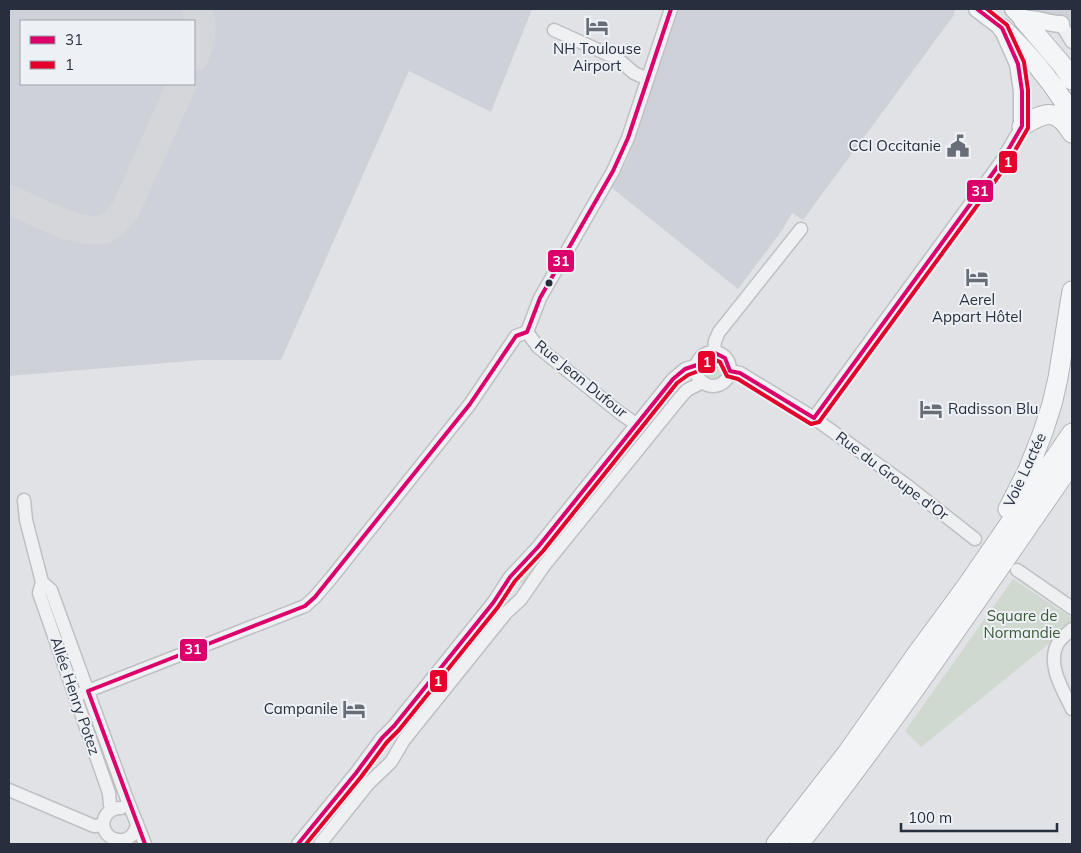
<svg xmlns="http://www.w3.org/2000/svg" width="1081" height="853" font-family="Mulish,sans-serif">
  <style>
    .built { fill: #ced1d8; fill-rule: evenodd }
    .green { fill: #d0d9d0 }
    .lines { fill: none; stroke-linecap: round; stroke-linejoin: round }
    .taxiway { stroke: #d4d6d9; stroke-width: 29 }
    .minor-casing { stroke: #bec0c3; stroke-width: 15 }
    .major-casing { stroke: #bcbfc3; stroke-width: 19 }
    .highway-casing { stroke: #b2b5ba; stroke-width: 21 }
    .minor { stroke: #eff0f2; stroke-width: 12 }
    .major { stroke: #f4f5f6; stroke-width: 16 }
    .highway { stroke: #f4f5f6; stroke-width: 19 }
    .bus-1-casing { stroke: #edf0f5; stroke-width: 8 }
    .bus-2-casing { stroke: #edf0f5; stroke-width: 8 }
    .bus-1 { stroke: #dc006b; stroke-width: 4 }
    .bus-2 { stroke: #e4002b; stroke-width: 4 }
    .bus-dot { fill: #272f3e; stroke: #edf0f5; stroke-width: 2 }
    .labels { text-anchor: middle; stroke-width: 4; stroke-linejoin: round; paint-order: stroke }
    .poi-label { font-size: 15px; fill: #272f3e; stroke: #edf0f5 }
    .street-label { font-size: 15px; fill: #272f3e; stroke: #edf0f5 }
    .park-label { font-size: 15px; fill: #3b5935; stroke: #edf0f5 }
    .line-badge { stroke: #edf0f5; stroke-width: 2 }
    .badge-label { font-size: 14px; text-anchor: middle; font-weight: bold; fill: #fff }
  </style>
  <rect width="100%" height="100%" fill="#e0e2e5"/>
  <!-- built -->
  <path class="built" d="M9 9H532L491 112 409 71 281 360H202L9 376ZM21 21H194V84H21Z
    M678 9H955L954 15 803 220 792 213 783 229 738 289 612 188 627 160Z
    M1034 9H1072V33L1042 14Z"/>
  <!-- green -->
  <path class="green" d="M705 370a9 9 0 1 1 18 0a9 9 0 1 1-18 0Z
    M678 378 682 391 525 586 516 579Z
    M1013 579 1072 618V625L921 747 905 731Z"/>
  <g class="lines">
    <!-- taxiway -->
    <path class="taxiway" d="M194 57C201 40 204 26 197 9
      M9 199C32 209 80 237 105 229 113 226 119 217 125 211L182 84"/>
    <defs>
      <path id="minor" d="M1061 24 1072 42
        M554 30 618 59 634 73 648 79
        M527 332 540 298 613 171 628 138 671 9
        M527 332 538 347 620 413 636 424
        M714 352 715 341 719 332 801 229
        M696 369a17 17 0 1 1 34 0a17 17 0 1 1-34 0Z
        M730 371 740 373 814 418 905 484 975 539
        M814 418 1001 162 1022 126
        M24 500 26 520 42 582 39 593 109 793 110 805 113 809
        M1017 570 1072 608
        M42 582 51 590 127 799 145 844
        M1072 629C1068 633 1061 638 1058 643 1046 664 1063 690 1072 709
        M75 696 305 606 315 597 332 577 470 404 516 336 527 332
        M9 790 94 826 103 825
        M121 808C114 808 108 811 105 817 95 839 133 853 137 823
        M298 844 356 773 382 738 394 726 493 603 510 577 538 547 673 379 685 369 697 365
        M320 844 368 784 391 762 404 740 506 613 521 599 543 567 679 399 687 390 703 382"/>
      <path id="major" d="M977 9 1002 28 1018 64 1022 91V126
        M1013 9 1023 19C1034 17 1048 24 1061 24"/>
      <path id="highway" d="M1023 19 1063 66 1072 80
        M1002 28C1030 55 1053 82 1072 115
        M1022 126C1045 112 1056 107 1072 133
        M1008 509 1028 470 1043 432 1052 404 1058 378 1072 291
        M776 844 847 753 916 655 966 587 1072 433
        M799 844C892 726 977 600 1063 476L1072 460"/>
    </defs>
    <!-- minor casing -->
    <use href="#minor" class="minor-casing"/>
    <!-- major casing -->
    <use href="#major" class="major-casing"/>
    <!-- highway casing -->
    <use href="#highway" class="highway-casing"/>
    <!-- minor -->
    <use href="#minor" class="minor"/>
    <!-- major -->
    <use href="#major" class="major"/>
    <!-- highway -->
    <use href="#highway" class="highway"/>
    <defs>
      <path id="bus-1" d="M145 844 88 691 305 606 315 597 470 404 516 336 527 332 540 298 613 171 628 138 671 9
        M298 844 356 773 382 738 394 726 493 603 510 577 538 547 673 379 685 369 697 365 705 355 715 353 725 358 730 371 740 373 814 418 1001 162 1022 126V91L1018 64 1002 28 977 9"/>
      <path id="bus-2" d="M306 844 361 777 387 742 399 730 498 607 515 581 543 551 677 383 688 375 701 370 708 360 714 359 720 362 727 376 738 379 811 424 819 422 1006 166 1028 128V90L1024 62 1007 25 987 9"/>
    </defs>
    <!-- bus-1 casing -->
    <use href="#bus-1" class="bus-1-casing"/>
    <!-- bus-2 casing -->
    <use href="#bus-2" class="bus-2-casing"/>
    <!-- bus-1 -->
    <use href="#bus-1" class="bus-1"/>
    <!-- bus-2 -->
    <use href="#bus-2" class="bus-2"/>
  </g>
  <!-- icons -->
  <defs>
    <symbol id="hotel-bare" viewBox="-9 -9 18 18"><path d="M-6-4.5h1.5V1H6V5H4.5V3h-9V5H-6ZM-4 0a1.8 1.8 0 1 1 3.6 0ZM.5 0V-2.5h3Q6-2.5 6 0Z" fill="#686e78" stroke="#edf0f5" stroke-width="2.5" paint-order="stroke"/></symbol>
    <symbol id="civic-bare" viewBox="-9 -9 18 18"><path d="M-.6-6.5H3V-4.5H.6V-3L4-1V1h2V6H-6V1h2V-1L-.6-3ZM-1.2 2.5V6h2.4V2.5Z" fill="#686e78" stroke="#edf0f5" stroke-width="2.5" paint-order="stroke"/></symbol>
  </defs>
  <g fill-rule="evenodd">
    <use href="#hotel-bare" x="581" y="10" width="32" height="32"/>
    <use href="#civic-bare" x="942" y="130" width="32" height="32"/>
    <use href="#hotel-bare" x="961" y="261" width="32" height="32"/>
    <use href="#hotel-bare" x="915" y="393" width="32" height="32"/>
    <use href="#hotel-bare" x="338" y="693" width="32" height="32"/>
  </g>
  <!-- markers -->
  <circle class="bus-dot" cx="549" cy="283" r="4.5"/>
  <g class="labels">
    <!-- poi labels -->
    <g class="poi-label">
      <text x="597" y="54">NH Toulouse<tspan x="597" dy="17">Airport</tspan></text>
      <text x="941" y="151" text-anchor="end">CCI Occitanie</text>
      <text x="977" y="305">Aerel<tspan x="977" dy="17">Appart Hôtel</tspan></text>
      <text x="948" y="414" text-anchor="start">Radisson Blu</text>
      <text x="338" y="714" text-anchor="end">Campanile</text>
    </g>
    <!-- street labels -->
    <g class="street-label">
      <text transform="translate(581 379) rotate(39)" y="5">Rue Jean Dufour</text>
      <text transform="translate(1025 470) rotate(-65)" y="5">Voie Lactée</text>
      <text transform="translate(892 476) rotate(37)" y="5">Rue du Groupe d'Or</text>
      <text transform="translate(75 696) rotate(71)" y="5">Allée Henry Potez</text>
    </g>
    <!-- park labels -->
    <g class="park-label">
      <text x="1022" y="621">Square de<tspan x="1022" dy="17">Normandie</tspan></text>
    </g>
  </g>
  <g class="line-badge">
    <rect x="998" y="150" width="20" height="24" rx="5" fill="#e4002b"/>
    <rect x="966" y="179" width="28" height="24" rx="5" fill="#dc006b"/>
    <rect x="547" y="249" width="28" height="24" rx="5" fill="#dc006b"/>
    <rect x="697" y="350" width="19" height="24" rx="5" fill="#e4002b"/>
    <rect x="179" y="638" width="29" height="24" rx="5" fill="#dc006b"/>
    <rect x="429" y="669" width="19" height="24" rx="5" fill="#e4002b"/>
  </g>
  <g class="badge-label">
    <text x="1008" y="167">1</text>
    <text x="980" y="196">31</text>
    <text x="561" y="266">31</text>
    <text x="707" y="367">1</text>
    <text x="193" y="654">31</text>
    <text x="438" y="686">1</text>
  </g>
  <!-- border -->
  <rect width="1081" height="853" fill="none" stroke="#272f3e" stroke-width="20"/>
  <!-- legend -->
  <rect x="20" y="20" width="175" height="65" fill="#edf0f5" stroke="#9ea3ac"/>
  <rect x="30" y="36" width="25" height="8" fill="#dc006b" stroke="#9ea3ac"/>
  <text x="65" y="45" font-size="15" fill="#272f3e">31</text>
  <rect x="30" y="61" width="25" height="8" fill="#e4002b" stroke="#9ea3ac"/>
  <text x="65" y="70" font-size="15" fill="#272f3e">1</text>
  <!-- scale -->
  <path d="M901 823v8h156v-8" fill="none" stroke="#272f3e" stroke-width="2.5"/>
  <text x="908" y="823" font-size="15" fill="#272f3e" stroke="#edf0f5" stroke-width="4" paint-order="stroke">100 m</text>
</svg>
